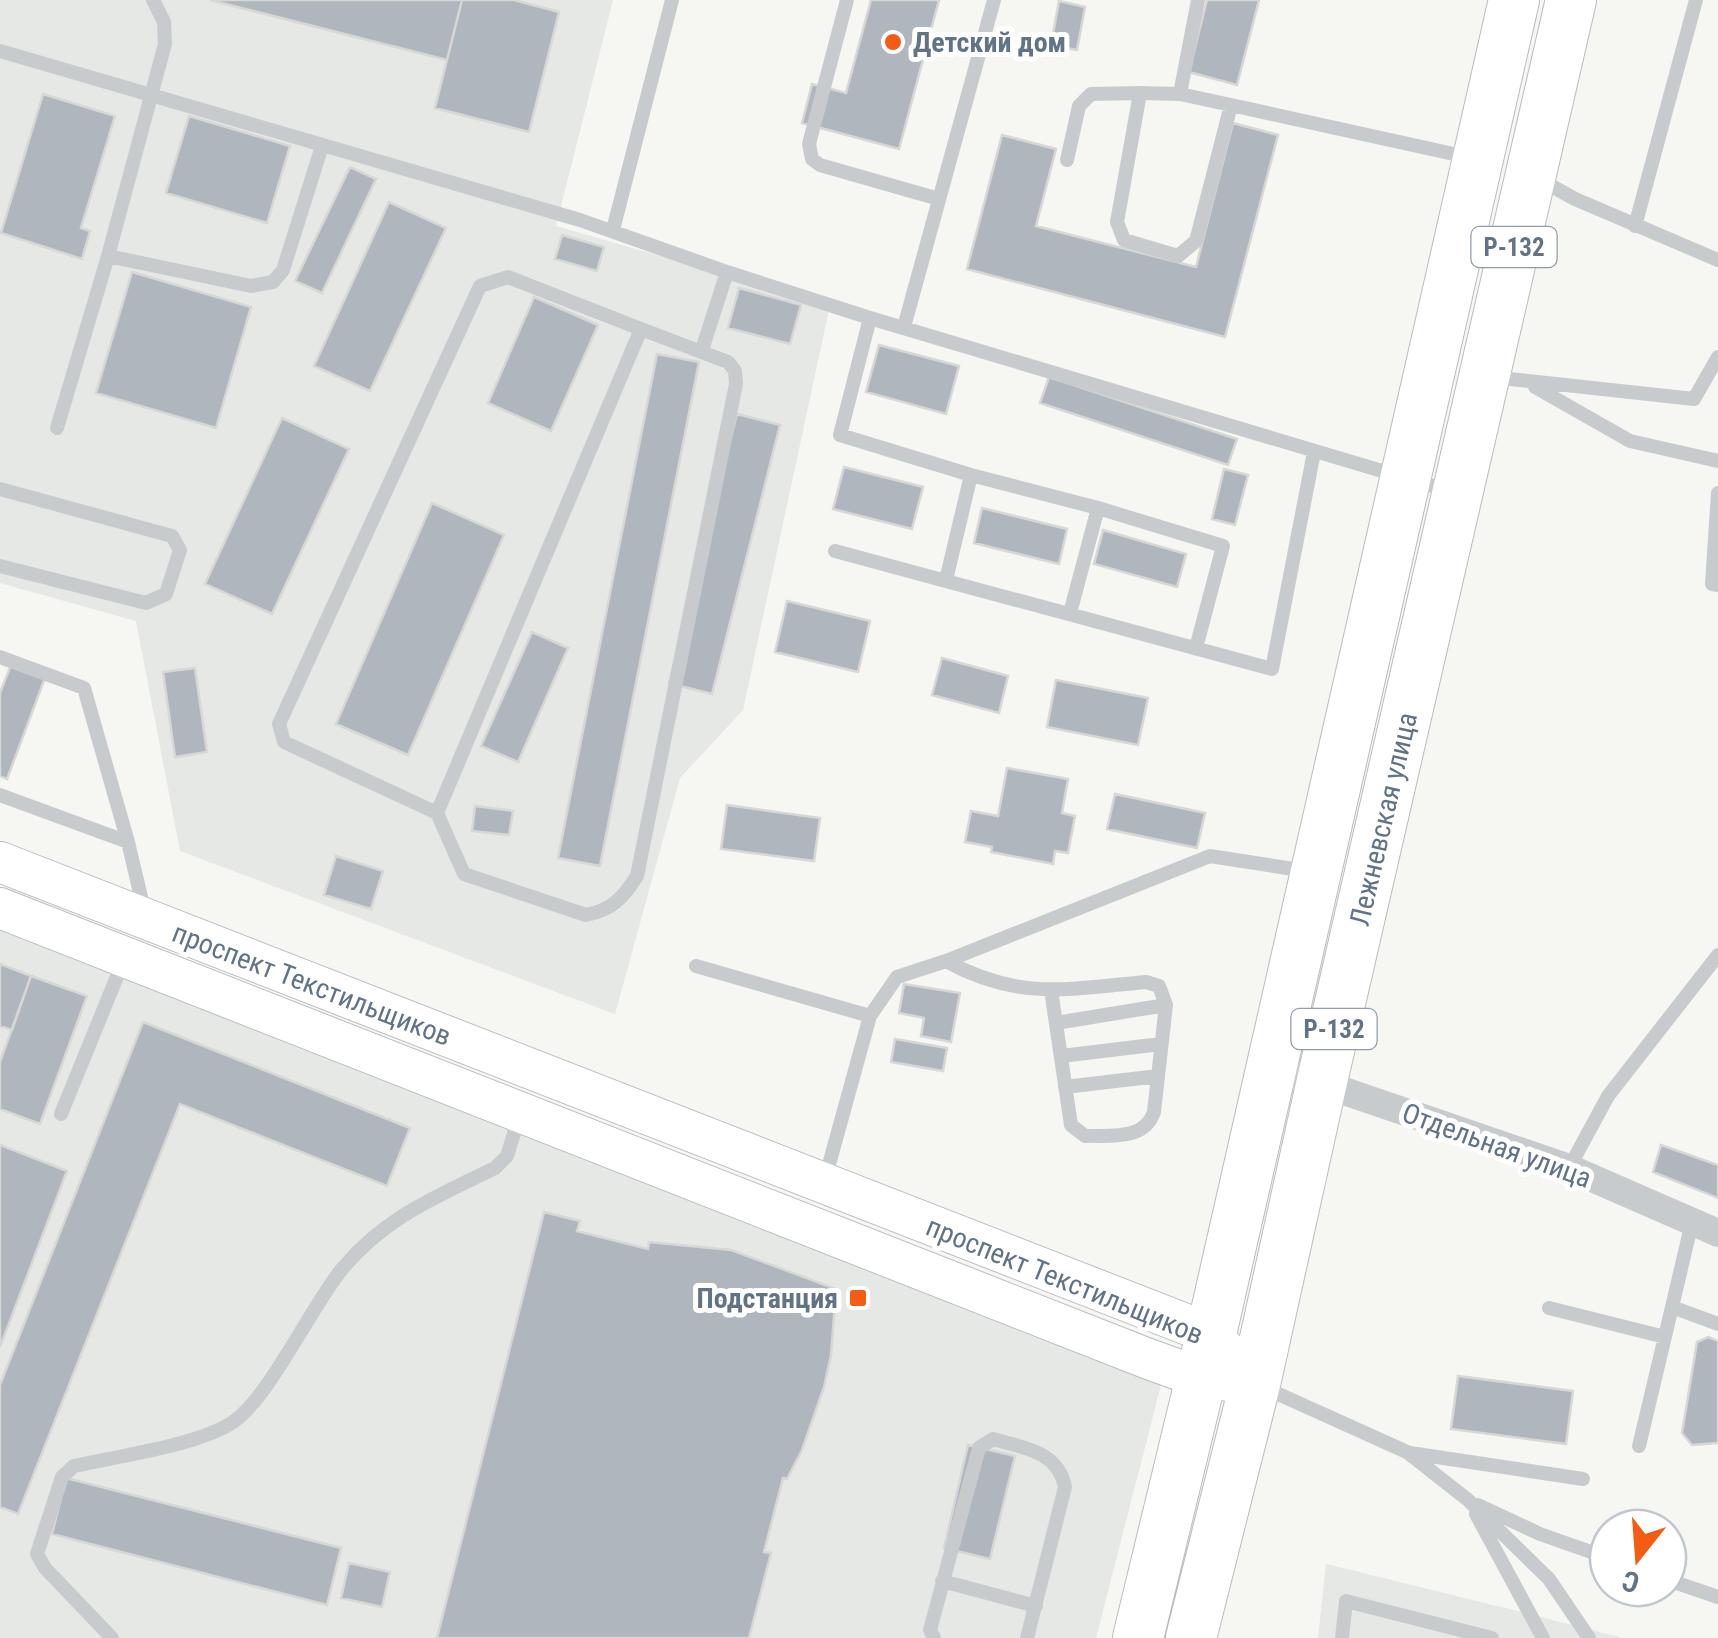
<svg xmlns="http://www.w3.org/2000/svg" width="1718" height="1638" font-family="'Roboto Condensed',sans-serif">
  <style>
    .built { fill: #e6e8e5 }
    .building { fill: #afb6bd; stroke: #d7d7d5; stroke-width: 2.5 }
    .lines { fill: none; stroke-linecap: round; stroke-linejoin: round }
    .secondary-casing { stroke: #b9bec3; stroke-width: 42 }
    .highway-casing { stroke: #b9bcbf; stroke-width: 52 }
    .lane { stroke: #c8cbce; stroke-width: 14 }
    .street { stroke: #c8cbce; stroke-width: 28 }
    .secondary { stroke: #fff; stroke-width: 40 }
    .highway { stroke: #fff; stroke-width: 50 }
    .poi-dot { fill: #f45b13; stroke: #fff; stroke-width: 4 }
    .labels { text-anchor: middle; stroke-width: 10; stroke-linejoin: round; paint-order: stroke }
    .shield { fill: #fff; stroke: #919daa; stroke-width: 2.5 }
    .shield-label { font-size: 25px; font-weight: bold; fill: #627386 }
    .poi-label { font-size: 28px; font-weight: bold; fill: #627386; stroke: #fff; text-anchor: start }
    .street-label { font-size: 28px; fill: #627386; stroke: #fff }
  </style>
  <rect width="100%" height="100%" fill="#f6f6f2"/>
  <!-- built -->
  <path class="built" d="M0 0H613L556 226 830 305 743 710 680 778 615 1014 180 851 136 621 0 583Z
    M0 906 1162 1381 1096 1638H0Z
    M1326 1564 1530 1614 1623 1638H1318Z"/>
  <!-- building -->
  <path class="building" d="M210 0H462L447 60Z
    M462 0H514L559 12 529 132 435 108Z
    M871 0H939L899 149 802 123 812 84 846 93Z
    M1207 0H1259L1237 85 1189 72Z
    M1059 1 1085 7 1077 50 1051 45Z
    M43 94 115 116 81 228 90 231 82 259 1 233Z
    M189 116 290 146 267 223 166 193Z
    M1233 123 1278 135 1225 337 967 269 1002 135 1056 149 1036 226 1196 267Z
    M350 167 376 179 322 293 295 281Z
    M389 202 446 228 370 391 314 366Z
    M562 235 604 247 597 271 555 259Z
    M132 272 251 307 216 428 96 393Z
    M739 288 801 305 790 344 728 328Z
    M534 297 598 325 551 431 488 403Z
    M879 345 959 366 946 414 866 392Z
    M657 354 699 362 600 866 558 858Z
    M1049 377 1237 439 1228 465 1040 403Z
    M737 414 780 425 712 694 669 683Z
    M282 418 349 449 272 614 205 584Z
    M844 467 923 487 912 529 833 509Z
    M1224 469 1248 475 1235 525 1212 519Z
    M432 503 504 535 408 755 336 724Z
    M982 508 1067 529 1059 564 974 543Z
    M1103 530 1186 554 1177 587 1094 564Z
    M787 601 870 621 858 672 775 652Z
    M532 632 568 648 518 762 481 746Z
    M942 658 1008 676 999 713 932 695Z
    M11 665 45 678 7 779 0 776V693Z
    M195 668 207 752 175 757 163 672Z
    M1056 680 1148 698 1138 745 1047 727Z
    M1007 768 1068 779 1062 813 1075 816 1068 853 1055 851 1053 864 991 852 992 847 965 842 971 811 998 816Z
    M1115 794 1205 813 1197 848 1107 829Z
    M727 805 820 818 814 861 721 849Z
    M475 806 513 811 509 835 472 831Z
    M336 856 383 871 371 909 324 895Z
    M0 964 31 976 12 1030 0 1026Z
    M31 976 87 996 40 1124 0 1109V1062Z
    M904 984 960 993 951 1042 921 1036 924 1018 899 1013Z
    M143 1022 410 1128 387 1186 180 1104 18 1514 0 1507V1385Z
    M895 1039 947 1048 943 1071 891 1062Z
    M0 1145 67 1171 0 1347Z
    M1661 1145 1718 1165V1198L1653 1172Z
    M544 1212 580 1221 577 1231 648 1249 649 1242 731 1250 836 1289 831 1355 824 1387 802 1450 787 1479 783 1478 764 1552 771 1553 749 1638H437Z
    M1708 1337 1718 1341V1443L1692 1445 1682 1433 1697 1342Z
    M1458 1376 1573 1391 1566 1444 1451 1429Z
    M968 1445 1015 1456 990 1559 944 1548Z
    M66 1478 341 1548 327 1605 52 1534Z
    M349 1563 390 1572 382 1607 341 1598Z"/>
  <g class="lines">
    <defs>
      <path id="secondary" d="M0 862 1211 1334 1255 1384
        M0 908 1146 1358 1201 1378 1231 1381"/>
      <path id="highway" d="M1138 1638 1201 1378 1514 0
        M1191 1638 1255 1384 1322 1081 1571 0"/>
    </defs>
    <!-- secondary casing -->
    <use href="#secondary" class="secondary-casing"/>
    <!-- highway casing -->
    <use href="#highway" class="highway-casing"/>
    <!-- lane -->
    <path class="lane" d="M847 0 809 144 812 159 820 165 939 199
      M0 51 580 220 727 272 870 318 1449 491
      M1180 94 1198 0
      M1231 105 1180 94 1140 93 1117 222 1124 240 1178 256 1196 241 1231 105 1472 158
      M1067 160 1079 106 1091 94 1140 93
      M1537 178 1575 199 1718 260
      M1635 226 1696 0
      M613 230 672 0
      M108 256 251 286 273 282 283 270 322 146
      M870 318 840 435 971 475
      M904 327 994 0
      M641 329 728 362 735 371 736 384 637 876C623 898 612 910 586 915L464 874 437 813Z
      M702 350 727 272
      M1491 377 1694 399 1718 357
      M1535 387 1630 441 1718 461
      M57 428 108 256 165 44 164 22 153 0
      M0 489 172 536 180 550 166 594 146 603 0 566
      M1718 493 1712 584 1718 585
      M835 551 1272 669 1314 452
      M946 580 971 475 1098 508
      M1070 613 1098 508 1223 546 1196 648
      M0 657 84 688 128 842
      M0 795 128 842 145 914
      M437 813 284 742 279 724 480 286 508 277 641 329
      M946 961C1019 1001 1068 989 1146 982L1159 986 1166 1005 1154 1112C1144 1141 1111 1135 1085 1136L1071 1125 1051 990
      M696 966 870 1016
      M1056 1023 1166 1005
      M1061 1056 1161 1044
      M1065 1087 1158 1076
      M61 1114 123 962
      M1569 1168 1608 1096 1718 955
      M825 1179 870 1016 897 977 946 961 1210 856 1306 871
      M1692 1222 1672 1307 1718 1324
      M1549 1308 1665 1337
      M1265 1388 1407 1452 1468 1500 1549 1579 1589 1638
      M1639 1446 1672 1307
      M1410 1453 1583 1479
      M1478 1505 1540 1534 1608 1558
      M1476 1514 1543 1638
      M1668 1580 1718 1597
      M942 1581 1036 1606
      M112 1638 45 1568 37 1554 62 1477 74 1466C119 1456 193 1446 230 1424 268 1401 310 1308 342 1269 385 1217 436 1197 495 1168L507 1156 520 1114
      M934 1638 930 1630 979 1448 993 1439C1024 1448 1058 1451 1065 1487L1027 1638
      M1342 1638 1346 1601 1492 1638"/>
    <!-- street -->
    <path class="street" d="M1271 1066 1569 1168 1718 1233"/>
    <!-- secondary -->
    <use href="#secondary" class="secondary"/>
    <!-- highway -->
    <use href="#highway" class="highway"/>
  </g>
  <!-- markers -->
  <g class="poi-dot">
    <circle cx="893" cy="42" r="10"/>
    <rect x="848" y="1288" width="20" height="20" rx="5"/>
  </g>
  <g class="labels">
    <!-- shield labels -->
    <g class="shield">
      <rect x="1471.5" y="227" width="85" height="40" rx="8"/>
      <rect x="1291.5" y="1009" width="85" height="40" rx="8"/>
    </g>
    <g class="shield-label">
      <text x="1514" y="256">Р-132</text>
      <text x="1334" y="1038">Р-132</text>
    </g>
    <!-- poi labels -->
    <g class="poi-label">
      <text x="913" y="52">Детский дом</text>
      <text x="838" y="1308" text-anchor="end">Подстанция</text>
    </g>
    <!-- street labels -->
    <g class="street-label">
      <text transform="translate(1383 819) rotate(-77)" y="10">Лежневская улица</text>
      <text transform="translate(312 984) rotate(21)" y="10">проспект Текстильщиков</text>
      <text transform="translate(1497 1145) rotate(20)" y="10">Отдельная улица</text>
      <text transform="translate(1065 1280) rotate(22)" y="10">проспект Текстильщиков</text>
    </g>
  </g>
  <!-- north arrow -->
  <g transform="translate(1638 1558) rotate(197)"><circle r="48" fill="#ffffff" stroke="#c0c7cf" stroke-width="2.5"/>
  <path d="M0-8L18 38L0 25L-18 38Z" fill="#f45b13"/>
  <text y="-15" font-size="28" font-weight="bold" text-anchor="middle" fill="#627386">С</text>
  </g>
</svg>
